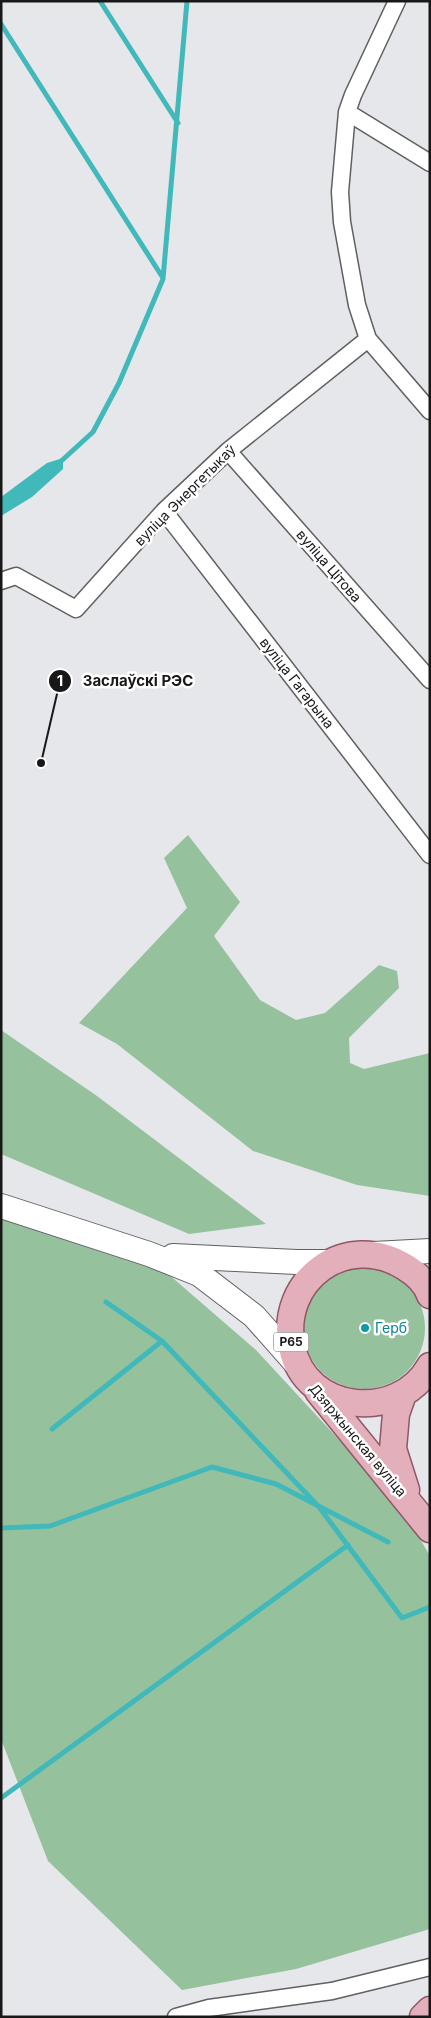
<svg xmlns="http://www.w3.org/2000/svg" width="431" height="2018" font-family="Inter,sans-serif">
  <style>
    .green { fill: #95c19d }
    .water { fill: #41b9ba }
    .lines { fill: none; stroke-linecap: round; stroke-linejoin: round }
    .stream { stroke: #41b9ba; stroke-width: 5 }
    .street-casing { stroke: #606063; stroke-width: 19 }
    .secondary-casing { stroke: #606063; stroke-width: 26 }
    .primary-casing { stroke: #905765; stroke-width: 29 }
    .street { stroke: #fff; stroke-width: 16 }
    .secondary { stroke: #fff; stroke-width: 24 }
    .primary { stroke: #e3afbb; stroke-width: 26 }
    .culture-dot { fill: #0f9aa8; stroke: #fff; stroke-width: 2 }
    .labels { text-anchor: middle; stroke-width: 5; stroke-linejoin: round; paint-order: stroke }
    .shield { fill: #fff; stroke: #5d5d5e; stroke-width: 1 }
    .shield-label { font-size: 12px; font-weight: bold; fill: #181819 }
    .street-label { font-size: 14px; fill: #181819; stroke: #fff }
    .culture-label { font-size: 14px; fill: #0d838f; stroke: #fff; text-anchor: start }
    .leader { fill: none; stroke: #181819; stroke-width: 2 }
    .callout-dot { fill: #181819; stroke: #fff; stroke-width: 2 }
    .mark-label { font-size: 15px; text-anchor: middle; font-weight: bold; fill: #fff }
    .callout-label { font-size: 15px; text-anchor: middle; font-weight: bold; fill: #181819; stroke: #fff; stroke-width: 5; stroke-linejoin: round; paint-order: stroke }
  </style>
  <rect width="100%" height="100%" fill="#e6e7ea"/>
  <!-- green -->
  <path class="green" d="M188 835 240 902 214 936 260 1000 296 1020 325 1013 379 965 397 971 399 988 349 1038 350 1063 364 1069 430 1053V1196L357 1185 253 1151 117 1044 79 1023 187 908 164 858Z
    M1 1030 97 1096 266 1224 189 1234 1 1154Z
    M1 1216 160 1267 256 1350 402 1508 430 1556V1929L296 1969 182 1990 48 1861 1 1739Z
    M303 1328a61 61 0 1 1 122 0a61 61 0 1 1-122 0Z"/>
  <!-- water -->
  <path class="water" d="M63 458V469L32 497 1 516V497L47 463Z"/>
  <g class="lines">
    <!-- stream -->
    <path class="stream" d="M100 1 178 123
      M1 24 163 278
      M58 464 93 432 119 383 163 279 187 1
      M162 1341 319 1507 402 1618 430 1607
      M52 1429 162 1341 106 1302
      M1 1528 50 1526 212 1467 276 1484 388 1542
      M1 1798 348 1545"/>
    <defs>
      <path id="street" d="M397 1 353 95 347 112 340 192 342 222 357 305 368 339 430 411
        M347 112 430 163
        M228 451 430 680
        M164 511 430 855
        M1 581 16 576 76 609 164 511 228 451 368 339
        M176 2017 209 2008 332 1991 430 1967"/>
      <path id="secondary" d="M1 1206 149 1254 199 1274 254 1316 300 1368
        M374 1254 430 1251
        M173 1256 297 1262H331"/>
      <path id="primary" d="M430 1295C426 1283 415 1273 405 1267 347 1230 278 1280 292 1347 305 1413 398 1423 430 1366
        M318 1391 430 1529
        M403 1394 396 1414 393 1449 406 1490
        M423 2017 430 2010"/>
    </defs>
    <!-- street casing -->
    <use href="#street" class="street-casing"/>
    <!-- secondary casing -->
    <use href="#secondary" class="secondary-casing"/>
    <!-- primary casing -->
    <use href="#primary" class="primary-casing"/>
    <!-- street -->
    <use href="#street" class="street"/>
    <!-- secondary -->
    <use href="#secondary" class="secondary"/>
    <!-- primary -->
    <use href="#primary" class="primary"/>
  </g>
  <!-- markers -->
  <circle class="culture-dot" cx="365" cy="1328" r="5"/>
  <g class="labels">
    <!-- shield labels -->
    <rect class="shield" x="273.5" y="1332.5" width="35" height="19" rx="4"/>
    <g class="shield-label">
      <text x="291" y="1346">Р65</text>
    </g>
    <!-- street labels -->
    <g class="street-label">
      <text transform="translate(185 495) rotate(-45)" y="5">вуліца Энергетыкаў</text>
      <text transform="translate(329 566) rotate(49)" y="5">вуліца Цітова</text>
      <text transform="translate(297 683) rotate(52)" y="5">вуліца Гагарына</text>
      <text transform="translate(358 1440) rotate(50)" y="5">Дзяржынская вуліца</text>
    </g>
    <!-- culture labels -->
    <g class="culture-label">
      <text x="375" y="1333">Герб</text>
    </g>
  </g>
  <!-- callouts -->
  <path class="leader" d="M41 763L60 681"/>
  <g class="callout-dot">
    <circle cx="41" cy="763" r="5"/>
    <circle cx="60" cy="681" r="12"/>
  </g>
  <g class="mark-label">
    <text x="60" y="686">1</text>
  </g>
  <g class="callout-label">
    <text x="138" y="686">Заслаўскі РЭС</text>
  </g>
  <!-- border -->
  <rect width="431" height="2018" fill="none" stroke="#181819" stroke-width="5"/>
</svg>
